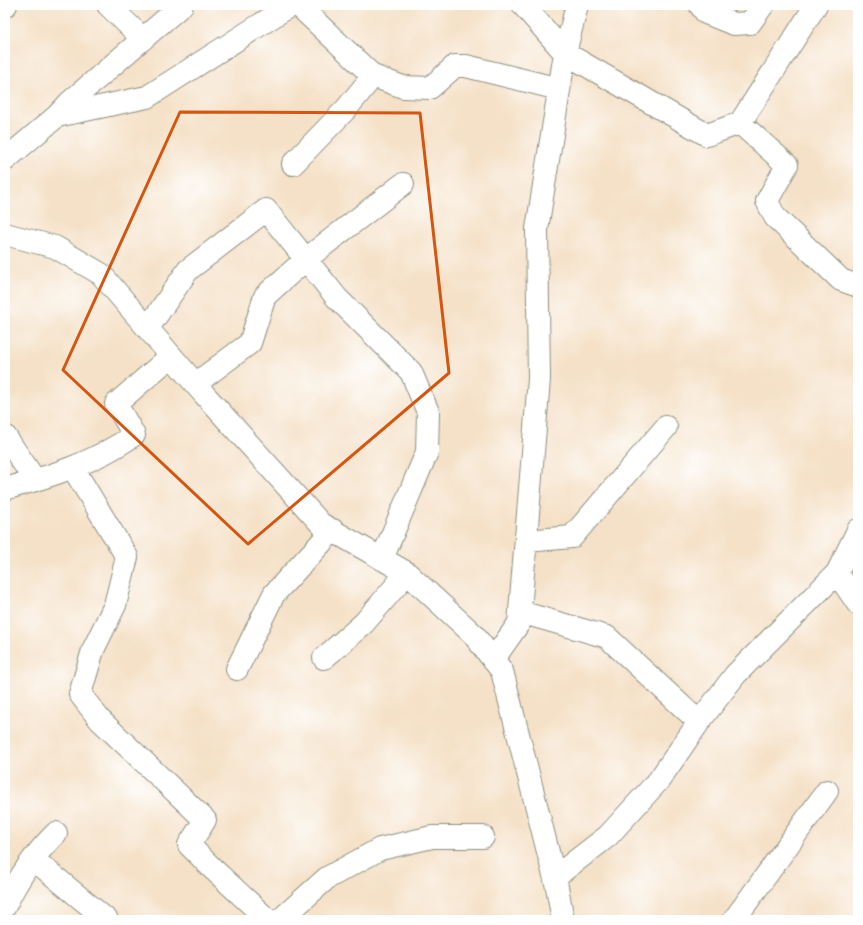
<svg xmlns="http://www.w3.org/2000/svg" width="863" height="925" font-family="Delius,sans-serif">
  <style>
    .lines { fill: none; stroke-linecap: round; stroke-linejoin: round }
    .minor-casing { stroke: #8a8f7e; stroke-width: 24 }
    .minor { stroke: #fff; stroke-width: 22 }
    .marked { fill: none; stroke: #d45610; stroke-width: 3; stroke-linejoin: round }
  </style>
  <rect width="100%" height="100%" fill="#fff"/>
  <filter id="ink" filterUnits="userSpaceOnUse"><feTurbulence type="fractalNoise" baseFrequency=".025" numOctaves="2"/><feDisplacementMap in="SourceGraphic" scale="8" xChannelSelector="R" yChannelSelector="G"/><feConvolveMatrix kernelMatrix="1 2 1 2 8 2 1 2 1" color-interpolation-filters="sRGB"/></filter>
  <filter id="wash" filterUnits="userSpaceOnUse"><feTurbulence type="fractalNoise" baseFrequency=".012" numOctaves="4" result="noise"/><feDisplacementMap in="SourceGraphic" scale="16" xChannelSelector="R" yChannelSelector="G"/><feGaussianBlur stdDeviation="0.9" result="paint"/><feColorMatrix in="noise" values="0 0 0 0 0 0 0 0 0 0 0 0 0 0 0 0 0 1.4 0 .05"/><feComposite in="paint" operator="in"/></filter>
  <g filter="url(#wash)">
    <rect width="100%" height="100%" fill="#f5e1c7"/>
  </g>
  <g filter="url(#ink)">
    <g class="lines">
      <defs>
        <path id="minor" d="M108 5 143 39
          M298 5 373 76 403 87 430 88 455 66H466L559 89
          M523 5 565 53 707 135 740 123 816 5
          M700 5 706 13 734 24 750 23 763 5
          M5 6 6 5
          M57 116 70 102 182 5
          M740 123 787 165 767 201 775 217 841 280 858 286
          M5 160 57 116 147 97 291 5
          M293 164 347 108 373 76
          M5 234 55 247 101 274 203 393 321 524 407 573 473 634 502 671 557 887 563 920
          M148 328 188 270 266 210 337 298 411 372 428 412 427 452 382 559
          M195 384 250 343 265 296 306 259 403 184
          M5 436 35 480
          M73 468 127 557 115 605 93 650 80 694 100 720 205 820 189 845 213 869 268 920
          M5 489C51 476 94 463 134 435L116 404 171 356
          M526 541 572 537 666 427
          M837 573 858 604
          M520 612 607 637 699 722
          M324 658 364 623 407 573
          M493 660 519 623 539 379 537 229 565 53 577 5
          M237 669 274 594 333 530
          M33 859 107 920
          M555 877 608 836 659 780 699 722 736 674 837 573 858 530
          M5 906C19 877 33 856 56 833
          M280 920 327 878 380 849 432 837H483
          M734 920 827 791"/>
      </defs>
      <!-- minor casing -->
      <use href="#minor" class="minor-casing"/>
      <!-- minor -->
      <use href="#minor" class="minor"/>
    </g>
  </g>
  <!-- marked area -->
  <path class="marked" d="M180 112 420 113 449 373 248 544 63 370Z"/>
  <!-- margin -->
  <rect width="863" height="925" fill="none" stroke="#fff" stroke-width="20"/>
</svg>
